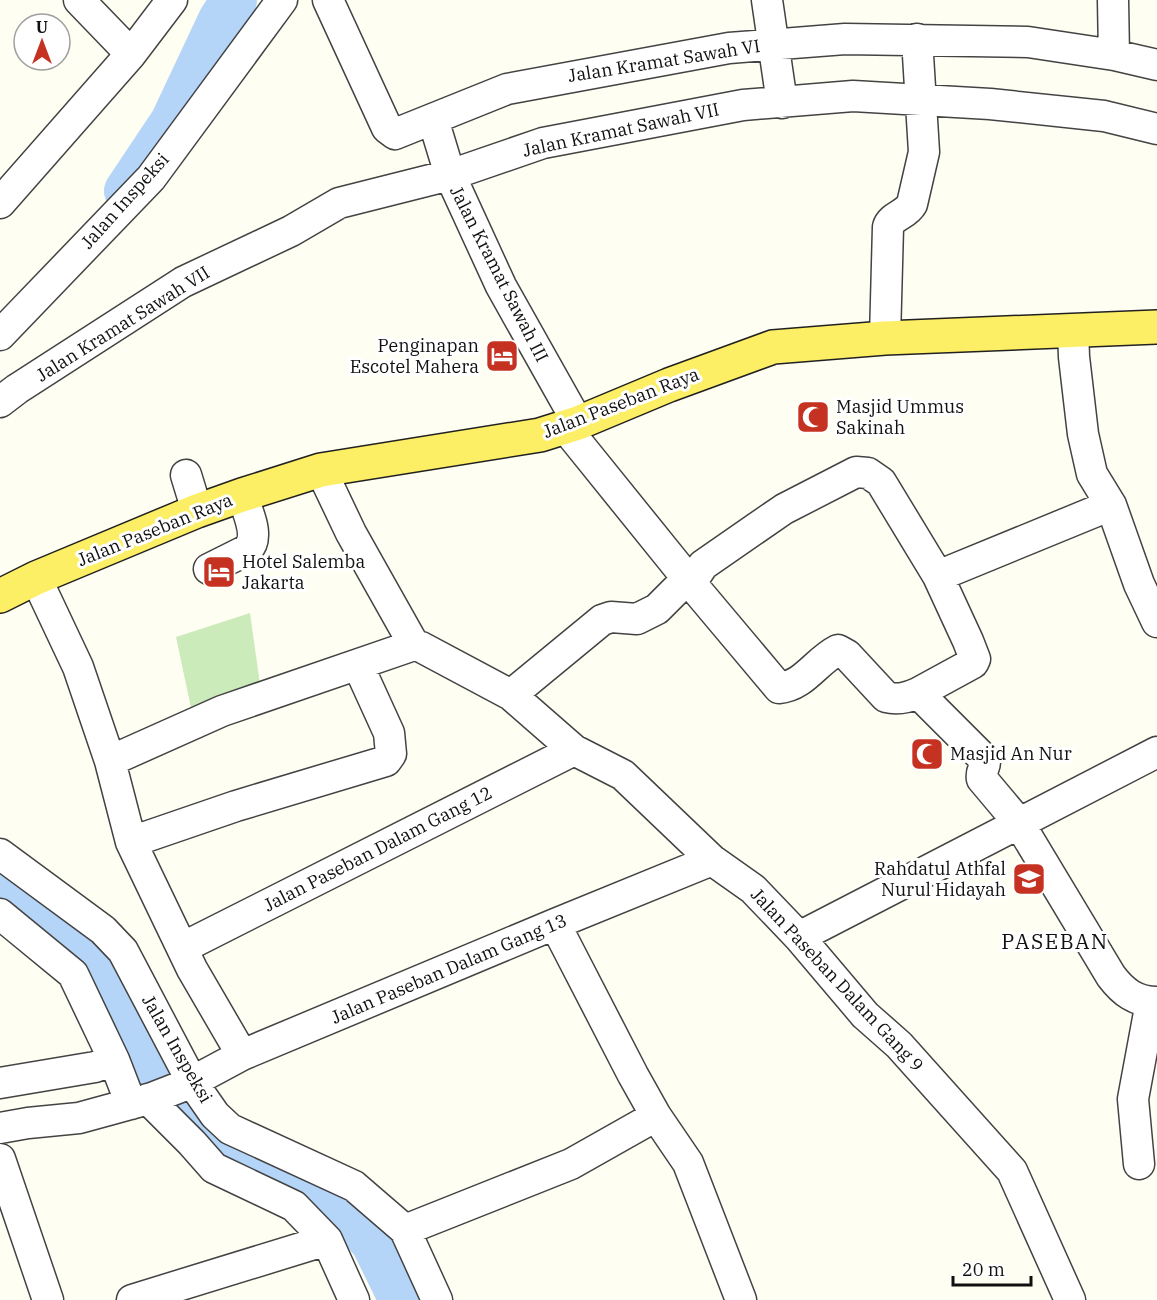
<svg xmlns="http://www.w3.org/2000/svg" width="1157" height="1300" font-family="'IBM Plex Serif',serif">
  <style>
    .park { fill: #ccebba }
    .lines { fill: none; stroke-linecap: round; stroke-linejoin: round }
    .river { stroke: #b5d5f8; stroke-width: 46 }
    .minor-casing { stroke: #434343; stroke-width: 33 }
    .major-casing { stroke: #212121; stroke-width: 36 }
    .minor { stroke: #fff; stroke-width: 30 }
    .major { stroke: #fcee65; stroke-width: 33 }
    .labels { text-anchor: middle; stroke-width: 6; stroke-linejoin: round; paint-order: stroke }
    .street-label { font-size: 18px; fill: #101010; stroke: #fff }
    .poi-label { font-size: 18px; fill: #101010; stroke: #fff; text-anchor: start }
    .quarter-label { font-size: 21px; letter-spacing: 1.5px; fill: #101010; stroke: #fff }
  </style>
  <rect width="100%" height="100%" fill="#fffef2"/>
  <!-- park -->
  <path class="park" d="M250 613 260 684 191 708 176 637Z"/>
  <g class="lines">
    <!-- river -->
    <path class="river" d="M127 191 173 122 221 20 234 0
      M0 877 106 960 167 1105 215 1143 335 1197 374 1243 402 1300"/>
    <defs>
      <path id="minor" d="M79 0 131 54
        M328 0 387 128 395 134 507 89 729 48 845 39 1028 42 1114 55 1157 65
        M767 0 782 103
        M1113 0 1114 55
        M433 119 450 175 501 286 578 423
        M0 203 131 54 172 0
        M1073 330 1074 357 1083 434 1092 474 1111 505 1139 584 1157 622
        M0 335 151 178 282 0
        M885 338 888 227C891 216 906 215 912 204L924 152 917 39
        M0 402 17 389 183 282 291 231 339 203 450 175 543 143 743 105 853 96 990 104 1104 116 1157 129
        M565 427 695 588 779 688C804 686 816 661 838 650L847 655 886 697C898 700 907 698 918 693L985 760C986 767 980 771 982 779L1019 823 1111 976C1123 992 1136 1002 1157 1002
        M321 470 351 533 414 645
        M186 475 197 511
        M209 569 247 550C261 537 247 511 242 495
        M36 578 78 667 110 761 131 842 192 969 242 1055
        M918 693 973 663 975 659 968 641 938 576
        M511 695 602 620 611 617 637 619 657 609 687 579 697 574 703 565 752 531 784 509 856 472 868 473 881 482 938 576 1111 505
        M110 761 222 711 414 645 421 647 511 695 574 750 623 775 712 860 753 889 799 937 865 1015 899 1045 1012 1171 1070 1300
        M131 842 236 806 386 761 391 754 389 733 358 665
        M0 854 103 930 123 951 192 1082 215 1115 230 1129 354 1186 405 1230 437 1300
        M0 914 73 974 114 1060 131 1104
        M555 924 633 1075 656 1116 688 1163 741 1300
        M799 937 1157 752
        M182 948 574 750
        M0 1083 95 1067 114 1060
        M148 1099 192 1143 214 1168 294 1206 327 1240 354 1300
        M0 1128 28 1123 79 1118 152 1098 188 1084 242 1055 555 924 712 860
        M0 1159 48 1300
        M1139 1164 1133 1099 1151 1002
        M405 1230 571 1164 656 1116
        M132 1300 327 1240"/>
      <path id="major" d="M0 596 36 578 197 511 242 495 321 470 540 435 578 423 669 385 773 347 885 338 1157 327"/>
    </defs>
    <!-- minor casing -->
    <use href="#minor" class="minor-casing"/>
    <!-- major casing -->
    <use href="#major" class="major-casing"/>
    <!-- minor -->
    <use href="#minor" class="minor"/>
    <!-- major -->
    <use href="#major" class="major"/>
  </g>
  <!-- icons -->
  <defs>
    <symbol id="hotel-square" viewBox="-11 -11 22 22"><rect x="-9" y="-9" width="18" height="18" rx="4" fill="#c53222" stroke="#fff"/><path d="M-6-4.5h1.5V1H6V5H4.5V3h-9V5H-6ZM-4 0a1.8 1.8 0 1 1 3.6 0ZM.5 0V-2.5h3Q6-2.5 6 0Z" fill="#fff"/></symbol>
    <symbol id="mosque-square" viewBox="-11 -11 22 22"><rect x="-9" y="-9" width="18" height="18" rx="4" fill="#c53222" stroke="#fff"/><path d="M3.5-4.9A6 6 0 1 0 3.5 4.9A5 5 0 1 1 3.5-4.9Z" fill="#fff"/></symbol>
    <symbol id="school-square" viewBox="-11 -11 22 22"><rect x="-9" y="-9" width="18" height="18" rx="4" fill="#c53222" stroke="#fff"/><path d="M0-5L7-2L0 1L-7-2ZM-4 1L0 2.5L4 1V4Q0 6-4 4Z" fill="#fff"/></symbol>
  </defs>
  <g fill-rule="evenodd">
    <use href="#hotel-square" x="483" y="337" width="38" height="38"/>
    <use href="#mosque-square" x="794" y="398" width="38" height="38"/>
    <use href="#hotel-square" x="200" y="553" width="38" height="38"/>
    <use href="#mosque-square" x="908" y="735" width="38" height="38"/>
    <use href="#school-square" x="1010" y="860" width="38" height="38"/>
  </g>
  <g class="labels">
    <!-- street labels -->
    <g class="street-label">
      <text transform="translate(664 61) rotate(-9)" y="6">Jalan Kramat Sawah VI</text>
      <text transform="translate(621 130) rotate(-12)" y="6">Jalan Kramat Sawah VII</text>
      <text transform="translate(125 201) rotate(-48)" y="6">Jalan Inspeksi</text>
      <text transform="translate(499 274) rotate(63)" y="6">Jalan Kramat Sawah III</text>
      <text transform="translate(123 324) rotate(-32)" y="6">Jalan Kramat Sawah VII</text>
      <text transform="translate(621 403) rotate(-21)" y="6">Jalan Paseban Raya</text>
      <text transform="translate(155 530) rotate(-22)" y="6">Jalan Paseban Raya</text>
      <text transform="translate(378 849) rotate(-27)" y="6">Jalan Paseban Dalam Gang 12</text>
      <text transform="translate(449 969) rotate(-23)" y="6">Jalan Paseban Dalam Gang 13</text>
      <text transform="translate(837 980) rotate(47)" y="6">Jalan Paseban Dalam Gang 9</text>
      <text transform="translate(177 1049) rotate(60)" y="6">Jalan Inspeksi</text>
    </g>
    <!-- poi labels -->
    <g class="poi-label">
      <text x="479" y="352" text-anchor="end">Penginapan<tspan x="479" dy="21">Escotel Mahera</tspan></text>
      <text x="836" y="413">Masjid Ummus<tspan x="836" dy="21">Sakinah</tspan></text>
      <text x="242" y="568">Hotel Salemba<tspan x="242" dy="21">Jakarta</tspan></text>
      <text x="950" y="760">Masjid An Nur</text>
      <text x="1006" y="875" text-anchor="end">Rahdatul Athfal<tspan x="1006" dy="21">Nurul Hidayah</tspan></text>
    </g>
    <!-- quarter labels -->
    <g class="quarter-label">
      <text x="1055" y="949">PASEBAN</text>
    </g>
  </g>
  <!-- north arrow -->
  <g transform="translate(42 42)"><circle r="28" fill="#ffffff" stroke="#9f9f9f" stroke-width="1.5"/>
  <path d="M0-4.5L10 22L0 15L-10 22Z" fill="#c53222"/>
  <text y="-9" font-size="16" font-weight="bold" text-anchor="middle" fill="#101010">U</text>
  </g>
  <!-- scale -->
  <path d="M953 1276v9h78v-9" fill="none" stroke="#101010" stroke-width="3"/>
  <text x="962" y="1276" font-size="18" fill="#101010" stroke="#ffffff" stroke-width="4.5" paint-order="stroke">20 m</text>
</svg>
